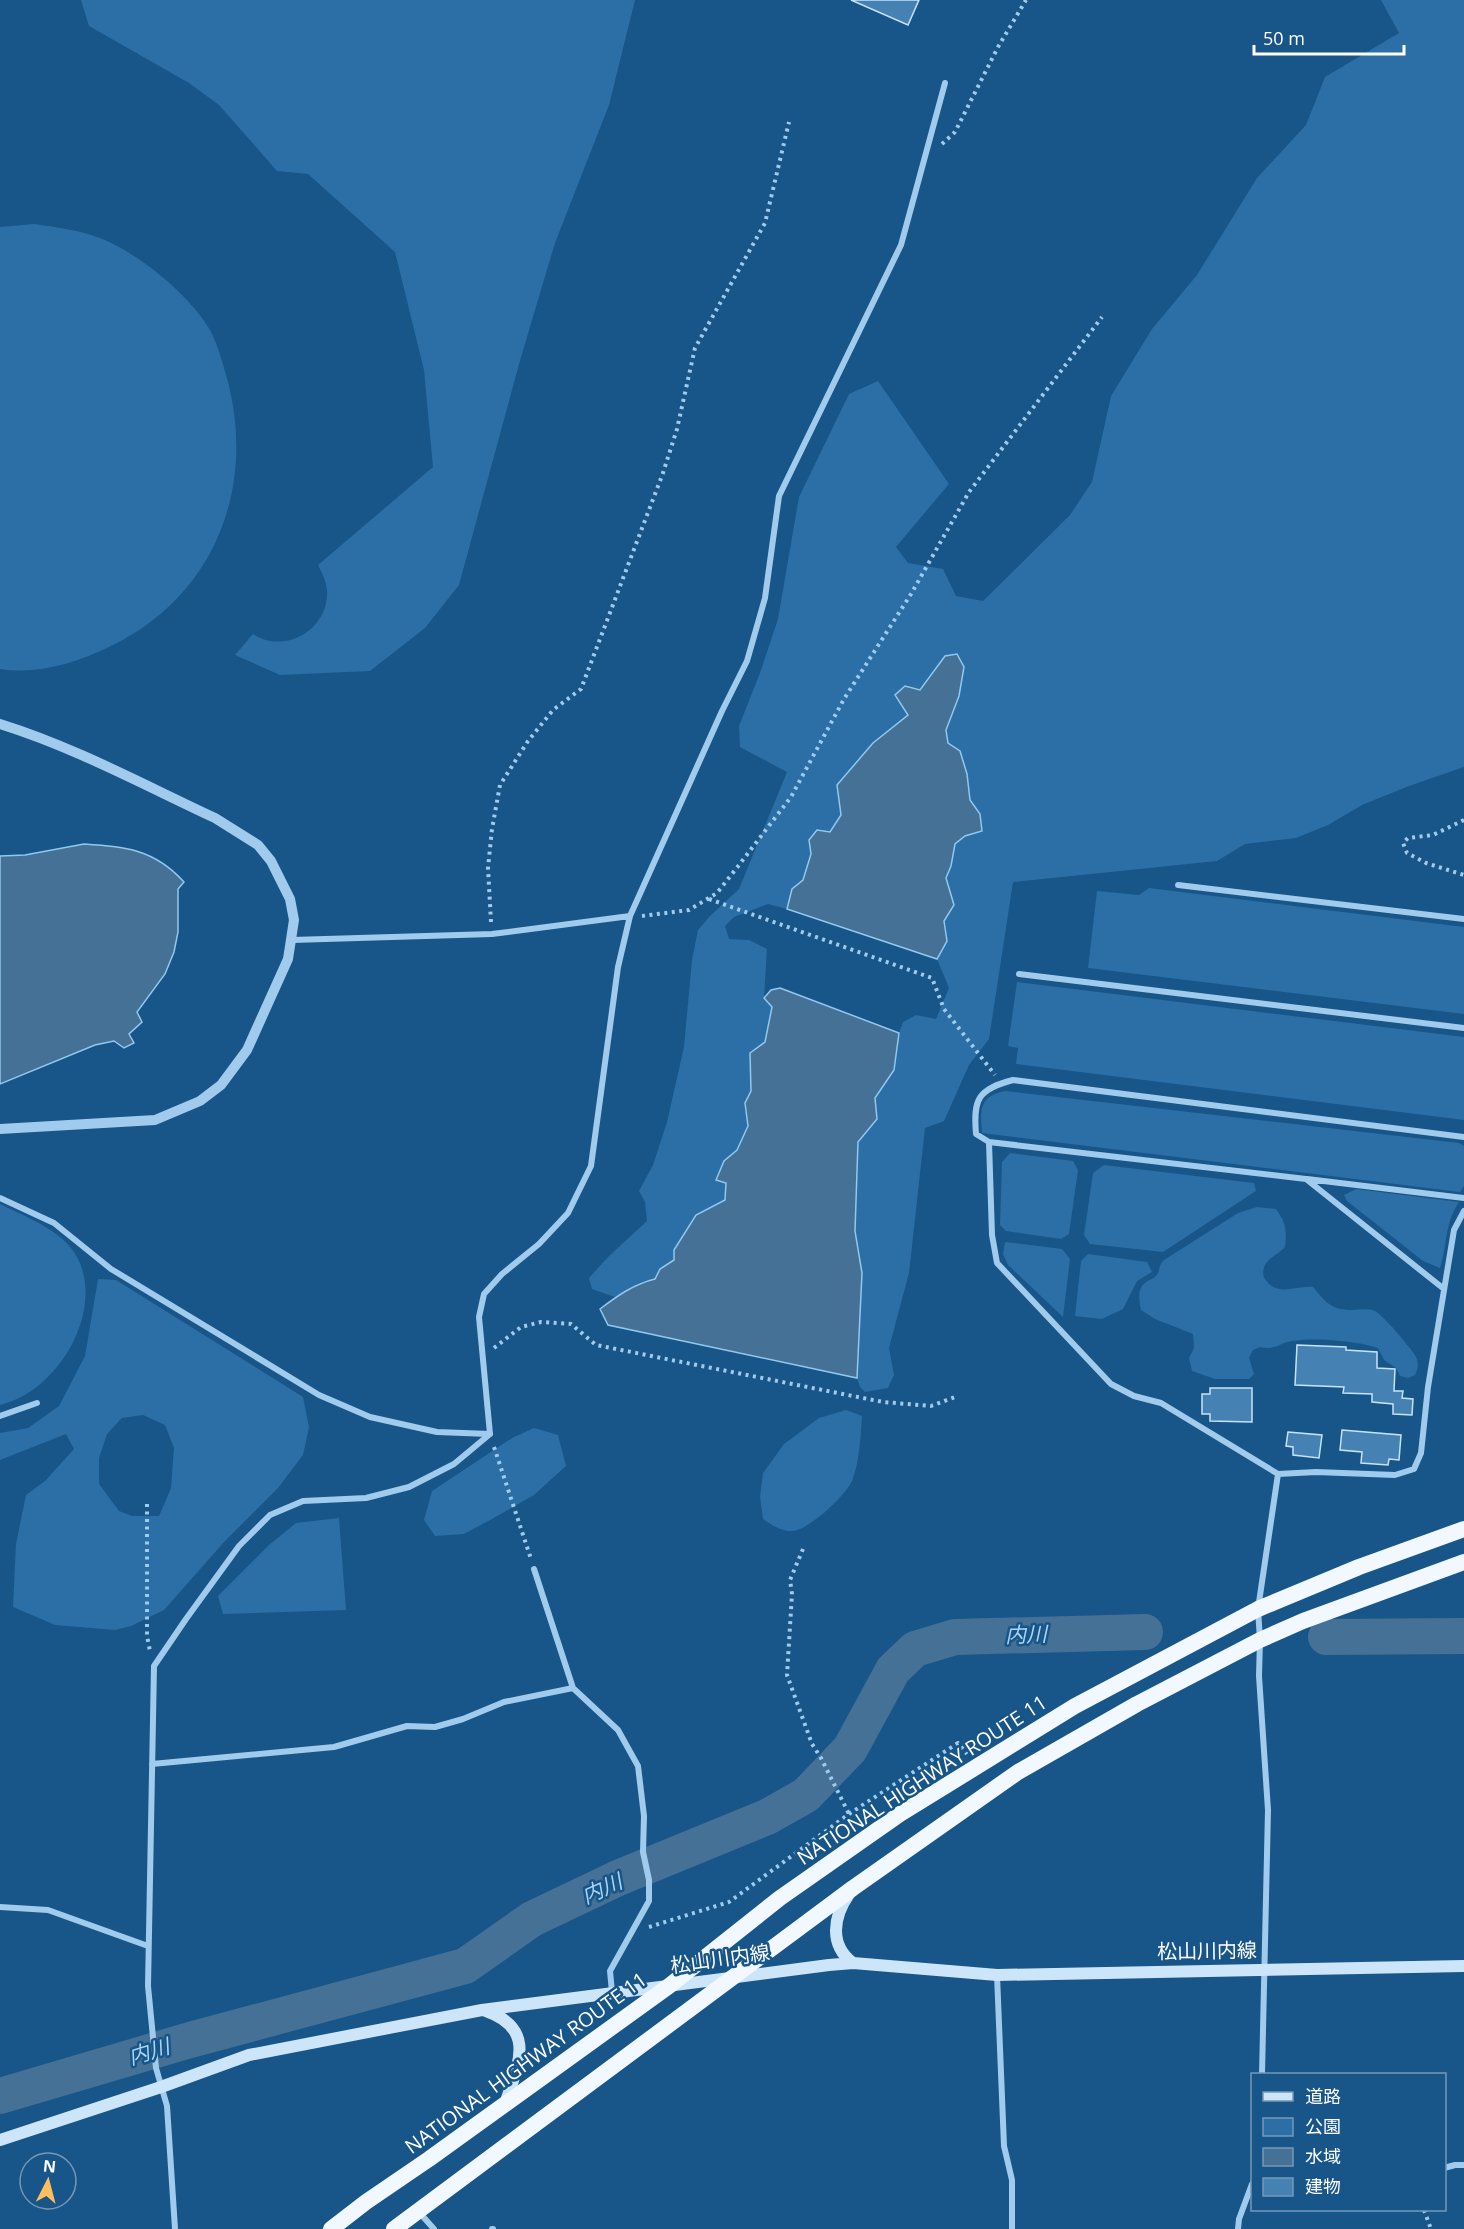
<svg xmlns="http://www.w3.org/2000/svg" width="1464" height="2229" font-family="'Open Sans','Noto Sans JP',sans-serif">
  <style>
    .green { fill: #2b6fa6; fill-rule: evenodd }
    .water { fill: #457196; stroke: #92c8f0; stroke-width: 1.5 }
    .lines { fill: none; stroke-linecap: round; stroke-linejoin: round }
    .river { stroke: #457196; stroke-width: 36 }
    .building { fill: #4581b3; stroke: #c5e3fa; stroke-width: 1.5 }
    .path { stroke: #a0cbed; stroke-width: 4; stroke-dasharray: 3 4.5; stroke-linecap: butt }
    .minor { stroke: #a0cbed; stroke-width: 6 }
    .tertiary { stroke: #a0cbed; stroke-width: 10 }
    .secondary { stroke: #cde5f9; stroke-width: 12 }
    .trunk { stroke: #f2f8ff; stroke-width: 16 }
    .labels { text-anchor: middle; stroke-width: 5; stroke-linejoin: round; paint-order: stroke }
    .street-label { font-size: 20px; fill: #fff; stroke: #185588 }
    .water-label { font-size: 21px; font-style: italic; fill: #abd5f5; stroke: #185588 }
  </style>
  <rect width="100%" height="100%" fill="#185588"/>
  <!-- green -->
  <path class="green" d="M81 0H635L609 105 555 243 521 357 459 585 425 628 370 671 280 675 235 655 253 634C283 654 325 632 327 596 328 585 323 575 318 565L433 467 424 370 395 252 308 174 277 171 219 105 189 83 89 26Z
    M1381 0H1464V767L1409 786 1362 805 1328 825 1296 838 1245 844 1217 861 1013 882 989 1039 969 1065 944 1121 925 1128 909 1273 889 1348 894 1375 888 1388 865 1392 860 1387 857 1378 862 1274 855 1231 858 1142 877 1119 875 1098 894 1070 899 1033 903 1022 916 1015 936 1019 949 988 937 959 947 941 944 921 954 905 946 878 951 866 955 844 965 836 980 814 970 800 967 774 948 743 946 730 959 696 945 656 920 690 896 695 908 715 838 785 842 815 830 832 811 853 803 880 792 889 787 909 768 904 734 917 725 926 729 939 749 940 767 949 764 997 772 1006 765 1042 750 1053 751 1091 745 1103 748 1126 737 1150 724 1161 716 1179 726 1183 725 1200 696 1215 674 1260 660 1269 655 1279 641 1282 615 1297 592 1289 589 1278 609 1256 647 1221 645 1202 639 1191 653 1165 667 1122 684 1047 692 960 698 930 710 916 739 889 787 772 740 747 739 726 760 673 778 619 799 497 849 394 878 381 949 484 896 547 908 563 943 569 956 596 983 601 1070 515 1092 482 1111 396 1152 329 1197 275 1257 178 1306 125 1325 77 1399 33Z
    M34 224C56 227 78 230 100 238 138 253 189 294 210 330 219 347 224 368 229 386 255 494 211 599 109 647 76 663 37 675 0 669V227Z
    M1149 888 1464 927V1014L1088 968 1097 891 1139 895Z
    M1017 982 1464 1037V1120L1016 1064 1018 1048 1008 1046Z
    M1005 1091 1459 1143 1464 1146V1186L1460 1192 982 1133C980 1111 979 1096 1005 1091Z
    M1010 1153 1073 1161 1078 1170 1069 1234 1061 1239 1006 1231 1000 1225 1002 1162Z
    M1104 1165 1254 1183 1256 1191 1163 1252 1090 1244 1084 1235 1093 1173Z
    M1356 1189 1459 1202C1444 1225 1448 1243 1440 1268L1423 1261 1347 1201 1344 1195Z
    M0 1204C28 1218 68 1232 80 1263 102 1318 55 1393 0 1405Z
    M1257 1207 1276 1209C1286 1222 1287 1232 1285 1247 1280 1253 1272 1256 1267 1262 1263 1267 1262 1274 1265 1279 1278 1298 1295 1285 1313 1287 1325 1301 1330 1310 1352 1310 1360 1310 1367 1308 1375 1311 1382 1314 1412 1349 1416 1357 1419 1364 1418 1368 1415 1375L1408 1378 1400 1376 1396 1368 1384 1360 1378 1348C1358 1341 1313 1337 1292 1341 1280 1343 1273 1351 1260 1347L1253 1350 1249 1358 1254 1374 1249 1379H1215L1192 1371 1189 1358 1194 1348 1193 1334 1155 1319 1141 1310C1139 1300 1137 1288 1146 1282 1150 1279 1155 1279 1158 1273 1160 1268 1159 1265 1164 1260L1238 1213Z
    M1005 1242 1062 1249 1070 1259 1063 1317 1008 1265 1003 1254Z
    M1088 1254 1147 1262 1152 1272 1137 1281 1123 1309 1102 1319 1075 1316 1081 1261Z
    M98 1279 116 1280 303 1397 309 1427 303 1455 278 1488 225 1541 164 1610 131 1626 115 1630 55 1625 13 1607 16 1544 26 1495 45 1481 74 1449 66 1434 0 1460V1433L28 1428 59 1406 85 1356ZM143 1415 165 1425 174 1448 171 1488 159 1516H132L119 1511 99 1484V1458L107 1434 122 1418Z
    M846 1410 862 1416C861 1433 859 1465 852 1481 845 1496 810 1529 793 1531 783 1532 771 1525 763 1519L760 1497 763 1473 784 1444 819 1418Z
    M534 1428 558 1435 566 1466 534 1495 492 1519 464 1534 435 1536 424 1520 432 1491 512 1438Z
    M339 1518 346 1610 223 1614 218 1596 269 1545 296 1523Z"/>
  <!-- water -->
  <path class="water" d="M957 654 964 667 959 696 946 730 948 743 960 751 967 774 970 800 980 814 982 831 965 836 955 844 951 866 946 878 954 905 944 921 947 941 937 959 787 909 792 889 803 880 811 854 809 840 817 830 830 832 841 815 837 785 873 743 908 715 895 695 905 686 920 690 945 656Z
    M84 844C126 847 154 849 184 882L178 889V932L174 952 165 974 137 1012 142 1022 129 1034 134 1043 124 1048 114 1041 95 1045 0 1084V856L25 855Z
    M780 988 899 1033 894 1070 875 1098 877 1119 858 1142 855 1231 862 1273 857 1378 608 1325 600 1309C617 1296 634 1284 655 1279L660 1269 674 1260V1250L696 1215 725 1200 726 1183 716 1180 724 1161 737 1150 748 1126 745 1103 751 1091 750 1053 765 1042 772 1007 764 998 771 990Z"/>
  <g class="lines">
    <!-- river -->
    <path class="river" d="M1326 1637 1464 1636
      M0 2096 190 2040 465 1966 532 1919 618 1878 767 1817 806 1795 850 1749 893 1670 915 1649 955 1637 1145 1632"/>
  </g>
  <!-- building -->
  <path class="building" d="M851 0H919L908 25Z
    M1297 1345 1346 1347V1350L1377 1352V1368L1395 1369 1394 1391H1403L1402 1398 1413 1399 1412 1415 1393 1414V1404L1372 1402V1394L1343 1393 1344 1387 1295 1385Z
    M1210 1388H1252V1422L1210 1421V1414H1202V1394H1210Z
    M1342 1430 1401 1435 1399 1460 1389 1459 1388 1465 1361 1463 1362 1452 1340 1450Z
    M1288 1432 1322 1435 1319 1458 1293 1455V1447L1286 1446Z"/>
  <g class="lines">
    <!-- path -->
    <path class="path" d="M942 144 955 132 998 47 1026 0
      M1464 820 1433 835 1408 838 1403 843 1407 853 1426 863 1464 875
      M709 899 932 978 944 1009 995 1075
      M642 916 689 910 717 893 739 865 791 797 844 699 911 594 969 492 1102 317
      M491 922 488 868 492 829 500 785 528 741 553 710 581 689 663 473 677 429 695 348 765 223 789 122
      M494 1348 521 1327 541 1322 571 1324 596 1345 883 1402 931 1406 955 1397
      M494 1447 531 1559
      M147 1504V1636L150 1651
      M803 1549 790 1580 792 1594 787 1675 812 1744 821 1758 849 1814
      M649 1927 729 1902 849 1814 958 1743 967 1754
      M1424 2210 1431 2229"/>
    <!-- minor -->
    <path class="minor" d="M1178 885 1464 919
      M292 940 492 934 630 916
      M1019 974 1464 1028
      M989 1142 976 1134C973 1099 978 1089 1013 1080L1464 1137
      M1307 1179 1464 1198
      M0 1198 54 1223 111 1269 319 1395 370 1417 437 1432 490 1434
      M1444 1289 1306 1179 989 1142 992 1235 997 1263 1111 1384 1134 1396 1161 1403 1278 1474 1316 1472 1395 1475 1414 1469 1421 1453 1428 1387 1454 1230 1464 1211
      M0 1416 37 1403
      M490 1434 479 1317 484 1294 502 1274 539 1244 568 1213 591 1166 618 967 630 916 722 711 747 661 765 598 779 496 901 245 945 83
      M534 1569 573 1688 618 1730 638 1766 644 1816 643 1852 649 1880V1901L610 1971 612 1992
      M152 1764 334 1747 407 1726 435 1727 463 1719 504 1702 573 1688
      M0 1907 48 1910 148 1946
      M997 1975 1004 2146 1012 2180V2229
      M1262 2074 1268 1810 1259 1676 1260 1640 1258 1609 1278 1474
      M1444 2168 1455 2165H1464
      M418 2211 434 2229
      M175 2229 167 2106 156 2068 148 1986 154 1666 186 1619 239 1546 270 1515 303 1501 366 1498 409 1487 454 1464 490 1434
      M492 2229H493
      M1238 2229 1239 2219 1252 2184"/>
    <!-- tertiary -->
    <path class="tertiary" d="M0 724C74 747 144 785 215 818L258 845 271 861 290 899 294 920 288 959 247 1050 221 1085 200 1101 155 1120 0 1129"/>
    <!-- secondary -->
    <path class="secondary" d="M849 1894C833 1917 829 1945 853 1963
      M486 2011C538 2029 517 2067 505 2104
      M0 2140 161 2087 249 2055 482 2010 829 1965 853 1963 997 1975 1464 1966"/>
    <!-- trunk -->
    <path class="trunk" d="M331 2229 366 2202 429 2159 669 1986 780 1898 900 1814 1075 1706 1258 1609 1359 1567 1464 1529
      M394 2229 853 1888 1018 1772 1137 1704 1260 1640 1303 1621 1464 1562"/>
  </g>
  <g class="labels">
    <!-- street labels -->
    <g class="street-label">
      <text transform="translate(922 1780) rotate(-33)" y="7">NATIONAL HIGHWAY ROUTE 11</text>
      <text transform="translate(1207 1951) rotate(-1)" y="7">松山川内線</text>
      <text transform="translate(720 1959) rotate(-8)" y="7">松山川内線</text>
      <text transform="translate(526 2063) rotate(-36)" y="7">NATIONAL HIGHWAY ROUTE 11</text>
    </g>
    <!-- water labels -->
    <g class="water-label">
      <text transform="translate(1026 1635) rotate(-2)" y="7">内川</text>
      <text transform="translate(602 1889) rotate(-24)" y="7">内川</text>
      <text transform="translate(149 2052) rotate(-17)" y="7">内川</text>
    </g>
  </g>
  <!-- legend -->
  <rect x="1251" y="2073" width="195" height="138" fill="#185588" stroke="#7499b8" stroke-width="1.5"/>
  <rect x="1263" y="2092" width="30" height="9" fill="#cde5f9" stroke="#7499b8" stroke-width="1.5"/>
  <text x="1305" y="2103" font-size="18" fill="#ffffff">道路</text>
  <rect x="1263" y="2118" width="30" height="18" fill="#2b6fa6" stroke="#7499b8" stroke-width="1.5"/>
  <text x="1305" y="2133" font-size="18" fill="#ffffff">公園</text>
  <rect x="1263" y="2148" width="30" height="18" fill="#457196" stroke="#7499b8" stroke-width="1.5"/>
  <text x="1305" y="2163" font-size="18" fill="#ffffff">水域</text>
  <rect x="1263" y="2178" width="30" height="18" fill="#4581b3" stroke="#7499b8" stroke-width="1.5"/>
  <text x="1305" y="2193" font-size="18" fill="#ffffff">建物</text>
  <!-- north arrow -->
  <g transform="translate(48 2181) rotate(6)"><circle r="28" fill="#185588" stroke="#7499b8" stroke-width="1.5"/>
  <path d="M0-4.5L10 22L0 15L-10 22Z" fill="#ffbf5c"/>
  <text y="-9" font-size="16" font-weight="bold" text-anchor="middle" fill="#ffffff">N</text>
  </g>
  <!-- scale -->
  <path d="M1254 45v9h150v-9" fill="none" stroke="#ffffff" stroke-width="3"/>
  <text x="1263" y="45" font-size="18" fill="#ffffff" stroke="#185588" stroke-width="4.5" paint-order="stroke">50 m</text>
</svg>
